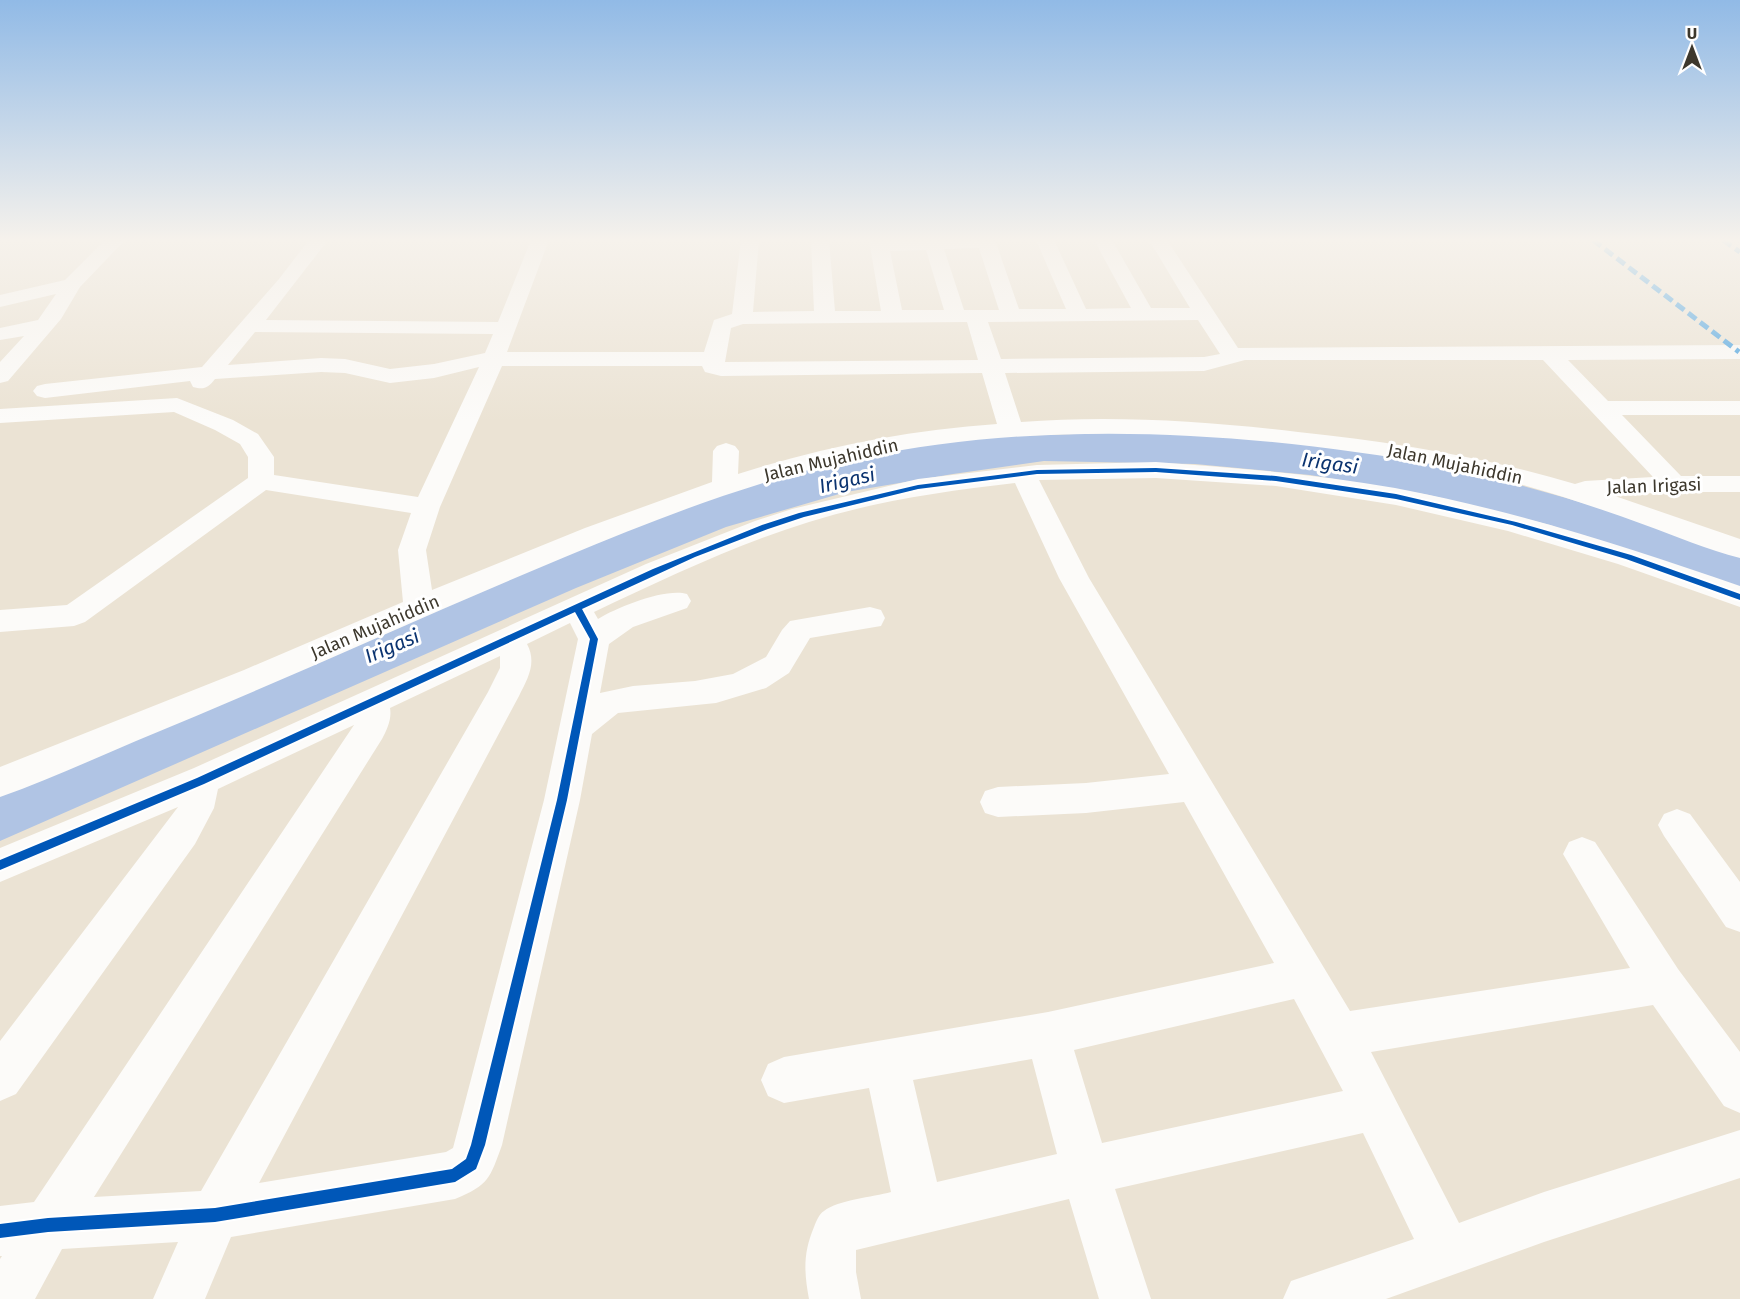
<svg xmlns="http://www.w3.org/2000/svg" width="1740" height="1299" font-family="'Fira Sans',sans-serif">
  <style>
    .water { fill: #b0c4e4 }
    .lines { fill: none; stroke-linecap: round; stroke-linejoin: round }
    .minor { fill: #fcfbf9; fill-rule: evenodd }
    .quiet { stroke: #3f9ee1; stroke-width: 5; stroke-dasharray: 10 5; stroke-linecap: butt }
    .cycleway-casing { stroke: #fff; stroke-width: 4 }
    .cycleway { fill: #0057b8; fill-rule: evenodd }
    .labels { text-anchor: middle; stroke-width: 6; stroke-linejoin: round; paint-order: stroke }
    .street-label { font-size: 18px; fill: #3d382d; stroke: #fff }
    .water-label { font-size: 20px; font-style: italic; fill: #0c3470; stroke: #fff }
  </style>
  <rect width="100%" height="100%" fill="#ebe3d4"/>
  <!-- water -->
  <path class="water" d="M1169 431C1216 435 1263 437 1310 443 1457 462 1601 505 1740 555V592L1550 525 1429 495 1310 475 1195 464 1044 461 953 474 846 492 726 527 576 588 0 841V787L606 532 814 463 955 438Z"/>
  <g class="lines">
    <!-- minor -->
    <path class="minor" d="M105 240H125L80 287 61 319 8 381 0 383V362L24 336 0 340V328L38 320 56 294 0 307V295L65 280Z
      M309 240H328L266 320 498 322 531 240H549L507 352H704L714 320 732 314 741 240H759L753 312 814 311 811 240H829L835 311H881L869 240H995L1019 309H1066L1036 240H1054L1086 309 1131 308 1094 240H1112L1151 308H1190L1149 240H1167L1238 348 1740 345V359L1568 360 1608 401H1740V415H1622L1681 476H1740V492H1674L1612 495 1740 539V558C1708 550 1676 536 1645 525 1579 501 1512 479 1443 466 1252 432 1050 418 860 458 758 479 661 517 565 557 421 617 280 682 136 741 91 760 46 781 0 797V767L244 670 403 602 398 550 411 513 266 490 85 622 74 626 0 632V610L67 605 248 478V457L240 444 215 430 174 412 0 423V409L177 398 233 420 258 434 274 457V475L418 497 479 367 434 378 390 383 345 373 321 372 215 379C208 388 204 390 193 387L190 381 45 398 37 396 33 391 37 386 45 384 202 367 279 279ZM979 248 999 310H964L944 249ZM926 250 944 310H902L890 251ZM1198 320 1220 354 1204 357 1001 359 988 322ZM967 322 978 360 725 362 731 328 743 324ZM255 332 493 334 485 353 434 364 390 369 345 359 321 358 228 365ZM1245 360H1543L1653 477 1585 481 1575 484C1484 457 1393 442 1298 432 1206 421 1113 415 1021 422L1005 373 1204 371ZM502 366H702L705 372 721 376 982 373 997 424C910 430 822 447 738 474L739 451 735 446 726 443 717 446 713 451 712 482 585 528 432 590 426 550 440 507Z
      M1156 462C1236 468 1316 474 1395 488 1513 510 1627 547 1740 586V607L1618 564 1508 531 1396 505 1276 486 1156 478 1039 480 1089 578 1350 1011 1630 968 1563 854 1569 842 1582 837 1595 842 1678 969 1740 1052V1113L1724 1106 1653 1005 1371 1052 1459 1223 1544 1192 1740 1130V1178L1544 1242 1386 1299H1283L1291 1281 1414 1239 1363 1133 1115 1189 1151 1299H1099L1069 1199 856 1250V1272L861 1299H809C804 1272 803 1253 814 1227 816 1222 819 1214 824 1211 838 1200 873 1197 891 1192L869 1088 784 1103 768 1096 761 1080 768 1064 784 1057 1048 1012 1274 963 1184 802 1086 813 998 817 985 813 980 802 985 791 998 787 1086 783 1169 774 1059 578 1015 483C945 491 876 501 809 522 735 545 664 579 594 612L598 619C618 607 665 588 687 594L691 601 687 608 633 627 609 644 600 693 633 686 695 681 733 674 766 657 782 630 790 621 870 607 881 610 885 618 881 626 810 638 789 673 766 688 716 703 618 713 592 734 580 800 502 1145C490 1178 489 1185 455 1199L231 1237 205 1299H153L178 1242 62 1249 35 1299H0V1259L2 1256H0V1206L34 1202 354 725 218 789 214 808 195 844 16 1094 0 1101V1041L178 807 0 882V848L194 768 646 564 755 521 792 509 918 479 1037 465ZM570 623 578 639 544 800 453 1148 446 1152 259 1183 519 696C528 678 537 663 527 644ZM500 656V668L488 692 201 1191 94 1197 382 739C387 730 392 719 390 708ZM1294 999 1343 1091 1102 1143 1074 1050ZM1032 1059 1057 1154 937 1182 913 1080Z
      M1677 809 1690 814 1740 882V932L1726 927 1664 836 1658 825 1664 814Z"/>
    <!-- quiet -->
    <path class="quiet" d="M1593 240 1739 352
      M1723 240 1740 252"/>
    <defs>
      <path id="cycleway" d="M1156 468 1276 476 1396 494 1516 522 1631 555 1740 594V600L1626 559 1512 525 1396 499 1276 481 1156 472 1037 474 918 489 804 517 768 529 695 557 582 609 598 639 567 800 485 1145 476 1169 455 1182 215 1222 48 1232 0 1238V1224L48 1218 215 1208 452 1169 466 1159 471 1145 557 800 590 639 575 612 204 784 0 870V860L197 778 653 569 762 525 799 513 918 485 1037 470Z"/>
    </defs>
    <!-- cycleway casing -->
    <use href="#cycleway" class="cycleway-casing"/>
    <!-- cycleway -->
    <use href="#cycleway" class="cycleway"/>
  </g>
  <!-- sky -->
  <linearGradient id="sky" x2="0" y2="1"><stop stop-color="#91bae6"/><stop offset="0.57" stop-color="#f6f2ec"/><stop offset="1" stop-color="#f6f2ec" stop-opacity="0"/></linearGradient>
  <rect width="1740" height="422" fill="url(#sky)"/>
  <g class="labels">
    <!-- street labels -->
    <g class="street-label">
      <text transform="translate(831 460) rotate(-13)" y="6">Jalan Mujahiddin</text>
      <text transform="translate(1455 464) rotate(12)" y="6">Jalan Mujahiddin</text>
      <text transform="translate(1654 486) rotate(-2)" y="6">Jalan Irigasi</text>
      <text transform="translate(375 627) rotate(-23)" y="6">Jalan Mujahiddin</text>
    </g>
    <!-- water labels -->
    <g class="water-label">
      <text transform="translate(1330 463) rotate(8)" y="7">Irigasi</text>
      <text transform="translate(847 480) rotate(-13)" y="7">Irigasi</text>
      <text transform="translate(392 646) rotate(-23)" y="7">Irigasi</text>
    </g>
  </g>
  <!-- north arrow -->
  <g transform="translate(1692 48)" stroke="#ffffff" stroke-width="4.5" paint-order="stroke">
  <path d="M0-4.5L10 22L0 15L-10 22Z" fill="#3d382d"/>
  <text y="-9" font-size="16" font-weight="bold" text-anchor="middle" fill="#3d382d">U</text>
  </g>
</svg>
